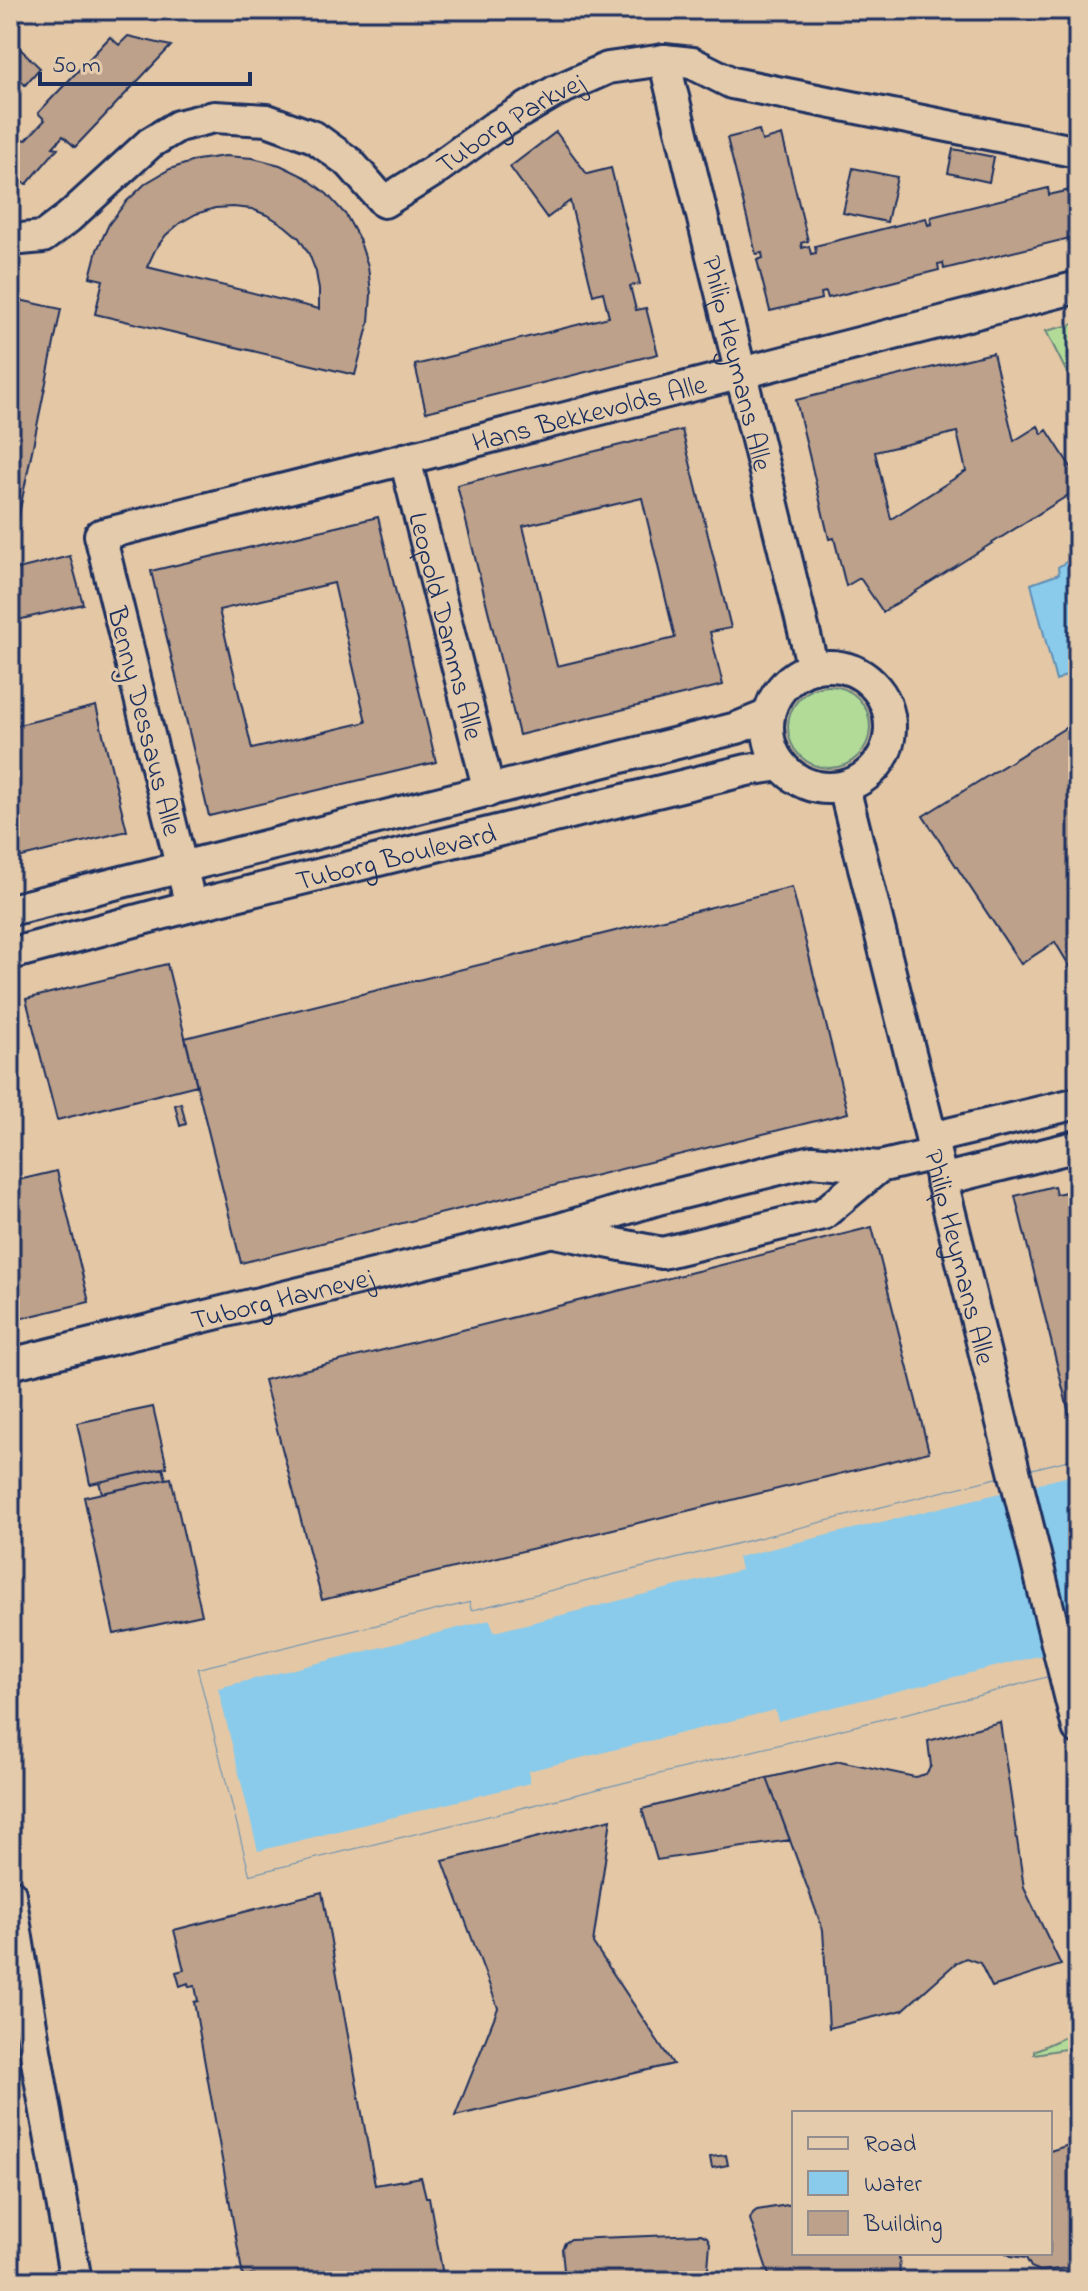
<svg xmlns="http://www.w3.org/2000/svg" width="1088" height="2291" font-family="'Indie Flower',sans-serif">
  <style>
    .green { fill: #b3db98; stroke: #67857b; stroke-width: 2 }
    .water { fill: #8acbeb; stroke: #5e8db3; stroke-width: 2 }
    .pier { fill: #e4c7a5 }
    .building { fill: #bda18a; stroke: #1b2f5e; stroke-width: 2; fill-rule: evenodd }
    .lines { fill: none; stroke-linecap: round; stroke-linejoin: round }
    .minor-casing { stroke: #1b2f5e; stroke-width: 36 }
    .minor { stroke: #e4cbac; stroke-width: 30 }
    .labels { text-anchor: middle; stroke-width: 6; stroke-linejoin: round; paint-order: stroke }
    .street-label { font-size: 28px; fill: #1b2f5e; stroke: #e4cbac }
  </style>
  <rect width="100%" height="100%" fill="#e4c7a5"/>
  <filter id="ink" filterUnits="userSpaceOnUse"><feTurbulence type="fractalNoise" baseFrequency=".0125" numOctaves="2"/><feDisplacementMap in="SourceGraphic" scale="16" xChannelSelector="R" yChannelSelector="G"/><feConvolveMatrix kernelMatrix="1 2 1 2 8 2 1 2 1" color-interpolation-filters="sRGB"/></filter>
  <g filter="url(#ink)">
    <!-- green -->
    <path class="green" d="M1078 323V382L1073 385 1046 331Z
      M788 727a41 41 0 1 1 82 0a41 41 0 1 1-82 0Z
      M1078 2031V2047L1034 2054V2051Z"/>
    <!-- water -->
    <path class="water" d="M1078 555V667L1056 681 1031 584 1059 574 1058 567Z
      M1078 1458V1668L975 1696 250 1874 198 1669 469 1603 471 1611Z"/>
    <!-- pier -->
    <path class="pier" d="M1078 1458V1474L738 1557 741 1570 494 1632 490 1620 218 1688 258 1851 530 1783 528 1771 775 1710 778 1721 1078 1646V1668L975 1696 250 1874 198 1669 469 1603 471 1611Z"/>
    <!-- building -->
    <path class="building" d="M128 36 171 46 75 147 63 136 53 147 58 148 27 184 13 180 10 193V136L26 140 45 120 38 113 110 37 119 45Z
      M10 39 40 68 25 85 10 71Z
      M759 130 762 141 782 135 808 241 801 243 802 248 809 246 811 254 816 253 815 246 926 218 928 225 932 224 931 217 1048 188 1049 195 1078 188V236L944 269 943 263 938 264 939 270 828 298 826 292 821 293 822 299 770 311 757 260 763 258 762 253 756 254 727 138Z
      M556 132 587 174 611 168 640 284 630 286 636 310 646 308 658 354 426 412 415 365 609 317 603 292 593 295 570 201 547 218 510 167Z
      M953 149 994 157 989 182 948 173Z
      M225 156 253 158 280 165 305 177 327 194 346 215 359 239 368 266 371 294 369 322 355 375 95 314 103 280 90 277 97 250 109 224 126 202 146 183 170 169 197 160ZM233 207 252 209 269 216 285 226 299 238 309 254 316 272 319 290V309L147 267 155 250 166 235 180 223 196 214 215 208Z
      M853 168 897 177 887 222 843 213Z
      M10 298 61 309 16 529 10 527V353L12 341H10Z
      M993 353 1014 441 1038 426 1042 434 1047 430 1078 478V489L883 612 860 578 846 586 834 538 829 539 796 400ZM957 432 966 471 891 519 875 452Z
      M682 430 731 628 710 632 723 685 519 735 457 485ZM642 498 675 638 557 666 523 526Z
      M378 517 436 762 209 816 151 571ZM334 583 366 722 252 749 219 610Z
      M70 556 83 604 10 622V571Z
      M96 706 127 831 10 860V727Z
      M1078 720V980L1055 942 1021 964 923 816Z
      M792 887 848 1113 241 1263 185 1038Z
      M167 964 197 1085 57 1120 26 999Z
      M181 1103 186 1124 180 1126 175 1105Z
      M57 1171 89 1302 10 1321V1182Z
      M1078 1178V1428L1073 1429 1015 1196 1054 1186 1056 1194 1071 1191 1069 1180Z
      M872 1227 929 1452 322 1600 264 1380Z
      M153 1407 167 1467 90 1484 77 1423Z
      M163 1468 166 1479 102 1493 99 1482Z
      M171 1478 202 1615 114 1634 84 1497Z
      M1000 1722 1024 1888 1061 1965 992 1987 980 1963 966 1958 957 1962 903 2010 829 2028 823 1930 767 1778 840 1761 915 1777 926 1774 931 1766 928 1741Z
      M767 1778 790 1840 657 1860 642 1809Z
      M611 1819 593 1943 673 2064 455 2116 498 2008 443 1861Z
      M322 1892 375 2185 421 2177 426 2197H429L444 2281H256L255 2275 243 2277 194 2002 198 2001 195 1986 189 1987 188 1983 180 1986 176 1972 184 1970 174 1930Z
      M1078 2142V2267L1040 2271 1031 2267 1026 2258 1011 2256 1006 2253H1050V2151Z
      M726 2155 728 2165 712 2168 710 2157Z
      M794 2204V2253H899L900 2281H771L750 2219 753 2213 757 2210Z
      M701 2234 707 2237 710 2243 707 2281H565L562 2249 565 2243 571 2239Z"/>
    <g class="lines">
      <defs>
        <g id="minor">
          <path id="s1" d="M664 60 813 668"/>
          <path id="s2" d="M10 240 43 237 68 218 150 143 178 126 214 117 267 120 314 137 350 163 384 202 432 172 493 128 556 91 608 68 664 60 692 63 732 83 1078 152"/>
          <path id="s3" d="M405 459 489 791"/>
          <circle cx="829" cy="727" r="61"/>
          <path id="s4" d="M844 787 1078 1728"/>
          <path id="s5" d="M191 906 100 535 405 459 1078 287"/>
          <path d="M10 910 737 728 769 715"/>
          <path id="s6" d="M10 954 191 906 640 796 747 770 781 765"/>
          <path d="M931 1138 1078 1103"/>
          <path d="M941 1180 1078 1146"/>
          <path d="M555 1232 662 1253 823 1214 879 1167"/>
          <path id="s7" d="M10 1364 553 1231 658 1199 812 1161 879 1167 935 1154"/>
          <path d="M10 1894 35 2050 76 2281"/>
        </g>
      </defs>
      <!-- minor casing -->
      <use href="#minor" class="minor-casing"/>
      <!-- minor -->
      <use href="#minor" class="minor"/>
    </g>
  </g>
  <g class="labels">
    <!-- street labels -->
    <g class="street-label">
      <text dy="10" stroke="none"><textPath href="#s2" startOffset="594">Tuborg Parkvej</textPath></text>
      <text dy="10" stroke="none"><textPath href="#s1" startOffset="312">Philip Heymans Alle</textPath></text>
      <text dy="10" stroke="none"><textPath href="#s5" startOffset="886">Hans Bekkevolds Alle</textPath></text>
      <text dy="10" stroke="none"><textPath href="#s3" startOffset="172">Leopold Damms Alle</textPath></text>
      <text transform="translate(146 721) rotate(76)" y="10">Benny Dessaus Alle</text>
      <text dy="10" stroke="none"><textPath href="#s6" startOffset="398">Tuborg Boulevard</textPath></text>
      <text dy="10" stroke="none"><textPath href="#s4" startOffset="484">Philip Heymans Alle</textPath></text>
      <text dy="10" stroke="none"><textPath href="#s7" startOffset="280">Tuborg Havnevej</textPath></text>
    </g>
  </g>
  <!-- margin -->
  <rect width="1088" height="2291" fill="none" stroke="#e4cbac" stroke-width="40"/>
  <rect x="20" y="20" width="1048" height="2251" fill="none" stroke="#1b2f5e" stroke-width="3" filter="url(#ink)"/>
  <!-- legend -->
  <rect x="792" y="2111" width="260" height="144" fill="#e4cbac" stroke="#948d8d" stroke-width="2"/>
  <rect x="808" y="2137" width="40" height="12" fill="#e4cbac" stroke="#948d8d" stroke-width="2"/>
  <text x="864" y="2151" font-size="24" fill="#1b2f5e">Road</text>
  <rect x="808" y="2171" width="40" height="24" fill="#8acbeb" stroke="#948d8d" stroke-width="2"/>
  <text x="864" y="2191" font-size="24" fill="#1b2f5e">Water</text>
  <rect x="808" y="2211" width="40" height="24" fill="#bda18a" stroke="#948d8d" stroke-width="2"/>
  <text x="864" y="2231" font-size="24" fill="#1b2f5e">Building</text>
  <!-- scale -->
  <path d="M40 72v12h210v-12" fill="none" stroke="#1b2f5e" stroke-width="4"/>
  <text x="52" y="72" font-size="24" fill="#1b2f5e" stroke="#e4cbac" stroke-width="6" paint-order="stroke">50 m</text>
</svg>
